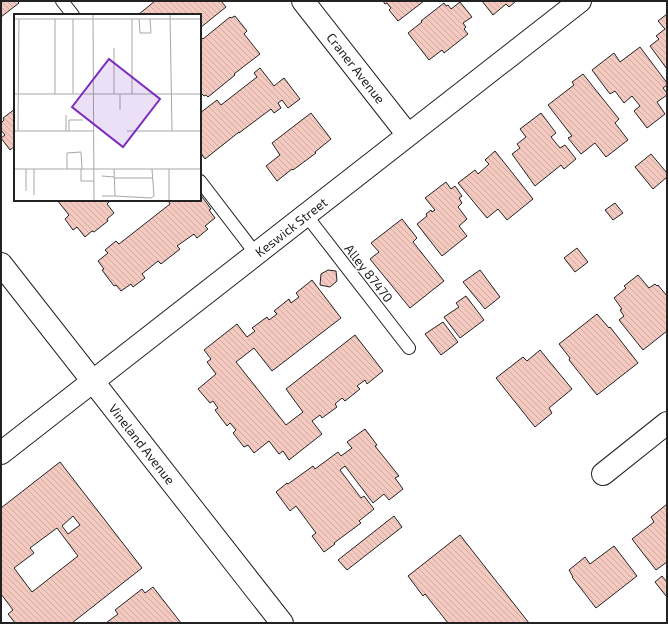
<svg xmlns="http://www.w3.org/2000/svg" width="668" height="624" font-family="'Exo 2',sans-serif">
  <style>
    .building { fill: url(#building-back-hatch); stroke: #222; fill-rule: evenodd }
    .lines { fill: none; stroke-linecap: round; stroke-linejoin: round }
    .service-casing { stroke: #222; stroke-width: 14 }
    .minor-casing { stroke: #222; stroke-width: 24 }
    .secondary-casing { stroke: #222; stroke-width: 24 }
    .service { stroke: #fff; stroke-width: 12 }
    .minor { stroke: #fff; stroke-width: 22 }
    .secondary { stroke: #fff; stroke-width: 22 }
    .labels { text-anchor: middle; stroke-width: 3; stroke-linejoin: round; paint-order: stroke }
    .street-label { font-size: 13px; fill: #222; stroke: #fff }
    .inset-road { fill: none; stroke: #a7a7a7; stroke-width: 1 }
    .view { fill: #7b2cbf; fill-opacity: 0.15; stroke: #7b2cbf; stroke-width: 2 }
    .inset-edge { fill: none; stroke: #222; stroke-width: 2 }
  </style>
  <defs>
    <pattern id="building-back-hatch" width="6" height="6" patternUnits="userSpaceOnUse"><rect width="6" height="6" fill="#f3c9c0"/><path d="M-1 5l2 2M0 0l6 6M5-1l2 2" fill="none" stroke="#d0aca5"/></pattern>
  </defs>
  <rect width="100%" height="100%" fill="#fff"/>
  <!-- building -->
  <path class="building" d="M1 1H17L19 3 1 17Z
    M155 1H221L226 7 200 28V15H140L139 14Z
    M383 1H424L398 21 389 10 391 8 387 3 385 4Z
    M482 1H515V2L509 7 506 4 493 15Z
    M460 2 472 17 463 23 466 27 464 29 468 34 444 53 442 50 429 60 408 33 422 22 421 21 444 3 446 6 448 5 451 9Z
    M667 14V69L650 46 659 39 656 36 665 29 658 21Z
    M235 16 247 31 244 34 260 54 234 74 235 75 208 97 206 95 204 96 200 92V40L202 38 203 39 230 17 231 18Z
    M640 47 667 83V85L663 88 667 93V95L657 102 665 114 647 128 634 111 640 106 632 96 624 103 615 91 610 94 592 70 614 53 620 62Z
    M260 68 274 86 284 78 300 99 288 108 282 100 278 103 281 108 274 113 271 109 239 133V132L205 159 200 152V113L217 100 221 105 257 77 254 73Z
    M583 74 619 119 615 123 628 140 606 157 595 143 581 154 568 138 572 136 548 105 574 85 572 82Z
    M15 109V147V146L10 150 1 138 5 135 1 130V123L4 120 3 118Z
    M311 113 331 139 315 152 316 153 293 170 292 169 277 181 266 166 280 155 272 143Z
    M541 113 556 133 551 137 560 148 565 145 576 159 564 169 561 165 535 186 512 154 520 148 517 144 526 137 520 129Z
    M495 151 533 199 507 220 498 209 487 218 458 183 475 170 478 174 489 164 485 160Z
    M651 154 667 173V177L653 189 635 167Z
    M446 182 451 189 455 186 462 196 459 198 462 203 458 207 467 219 459 226 467 236 442 256 417 224 427 216 426 214 431 210 432 212 435 210 425 198Z
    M200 194 211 209 209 210 215 218 205 226 208 229 197 238 194 234 177 246 180 249 161 264 158 261 142 274 145 278 133 287 131 284 121 291 116 285 114 286 102 270 104 269 98 261 108 253 105 250 116 241 119 244 170 204 168 200H200Z
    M57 200H109L110 201 107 204 114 213 107 219 108 221 94 232 92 231 85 237 77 227 73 230 65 219 69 215Z
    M615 203 623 213 613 220 605 210Z
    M402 219 417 238 413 242 444 281 410 308 370 259 379 252 371 243Z
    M577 248 588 262 575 272 564 258Z
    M328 270 336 271 337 281 330 287 320 285 321 274Z
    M480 270 500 297 485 309 463 282Z
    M638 275 649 288 655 284 657 286 658 285 667 296V331L643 350 619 320 624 316 620 310 622 309 614 298 626 288 624 286Z
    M312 280 341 318 272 371 254 348 236 362 286 425 303 412 286 389 355 335 383 371 367 384 365 380 357 386 360 389 345 401 342 398 335 404 337 407 322 418 320 415 312 421 322 434 289 460 283 451 279 454 269 441 254 453 248 445 244 447 233 433 236 430 230 423 227 426 215 410 218 408 213 401 210 403 198 389 216 374 207 362 211 359 204 350 237 324 247 337 255 331 252 328 267 317 269 320 277 314 274 311 289 299 291 303 299 297 296 293Z
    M466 296 484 320 460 338 444 317 459 307 456 303Z
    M597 314 609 328 610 327 638 363 597 395 569 360 570 358 559 344Z
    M443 322 458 342 441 355 425 334Z
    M540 350 572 389 549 408 552 413 535 427 496 378 523 357 527 361Z
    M365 429 377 445 375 446 399 476 395 478 403 489 389 500 384 494 373 503 345 466 340 470 361 498 364 496 374 509 359 521 361 523 334 543 335 544 324 552 312 536 316 533 296 506 290 511 276 492 287 483 288 484 313 466 315 469 338 452 341 456 352 448 347 442Z
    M60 462 142 568 72 623H15L8 614 13 610 1 594V508ZM73 516 80 525 68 534 62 526ZM57 528 78 556 32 592 14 568 34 553 30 548Z
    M667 504V562L656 570 632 539 654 522 651 517Z
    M394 516 402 527 347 570 338 560Z
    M460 535 529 623H448L425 594 423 596 408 576Z
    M614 546 637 576 596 608 572 577H573L569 570 585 557 590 564Z
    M662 576 667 582V595L666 596 655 582Z
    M153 587 181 623H106L118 614 115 610 142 589 145 593Z"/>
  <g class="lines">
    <defs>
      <path id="service" d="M62 1 73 15
        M200 181 256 254
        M306 215 409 348"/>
      <path id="minor" d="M303 1 408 135
        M1 453 580 1
        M603 474 667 423"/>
      <path id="secondary" d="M1 264 282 623"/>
    </defs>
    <!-- service casing -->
    <use href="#service" class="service-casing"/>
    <!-- minor casing -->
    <use href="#minor" class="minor-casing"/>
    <!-- secondary casing -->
    <use href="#secondary" class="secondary-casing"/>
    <!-- service -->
    <use href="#service" class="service"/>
    <!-- minor -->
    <use href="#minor" class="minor"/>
    <!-- secondary -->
    <use href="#secondary" class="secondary"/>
  </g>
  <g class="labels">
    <!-- street labels -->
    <g class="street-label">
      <text transform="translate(356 68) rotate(52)" y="5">Craner Avenue</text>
      <text transform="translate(291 227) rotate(-38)" y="5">Keswick Street</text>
      <text transform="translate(369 273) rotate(52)" y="5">Alley 87470</text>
      <text transform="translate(142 444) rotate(52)" y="5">Vineland Avenue</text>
    </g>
  </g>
  <!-- overview -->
  <g transform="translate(14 14)">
    <rect width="187" height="187" fill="#fff"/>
    <path class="inset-road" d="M79 0 80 187M156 0 158 117M0 5H187M41 5V80M59 5V80M118 5V80M125 5 126 19H137L136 5M0 80H187M100 80V34M106 96V80M52 101V117M0 117H79M4 117 5 5M55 117V106H69M113 117H187M0 155H187M12 155V177M20 155V181M53 155V139L67 138 68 155M67 155V167H80M100 155 101 182 137 184 140 182 138 155M155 155V187M88 162 100 163M100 164H138M88 182H101"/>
    <path class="view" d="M95 45 146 85 109 133 58 93Z"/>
    <rect width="187" height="187" class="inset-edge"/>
  </g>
  <!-- border -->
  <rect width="668" height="624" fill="none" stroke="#222222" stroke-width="4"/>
</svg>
